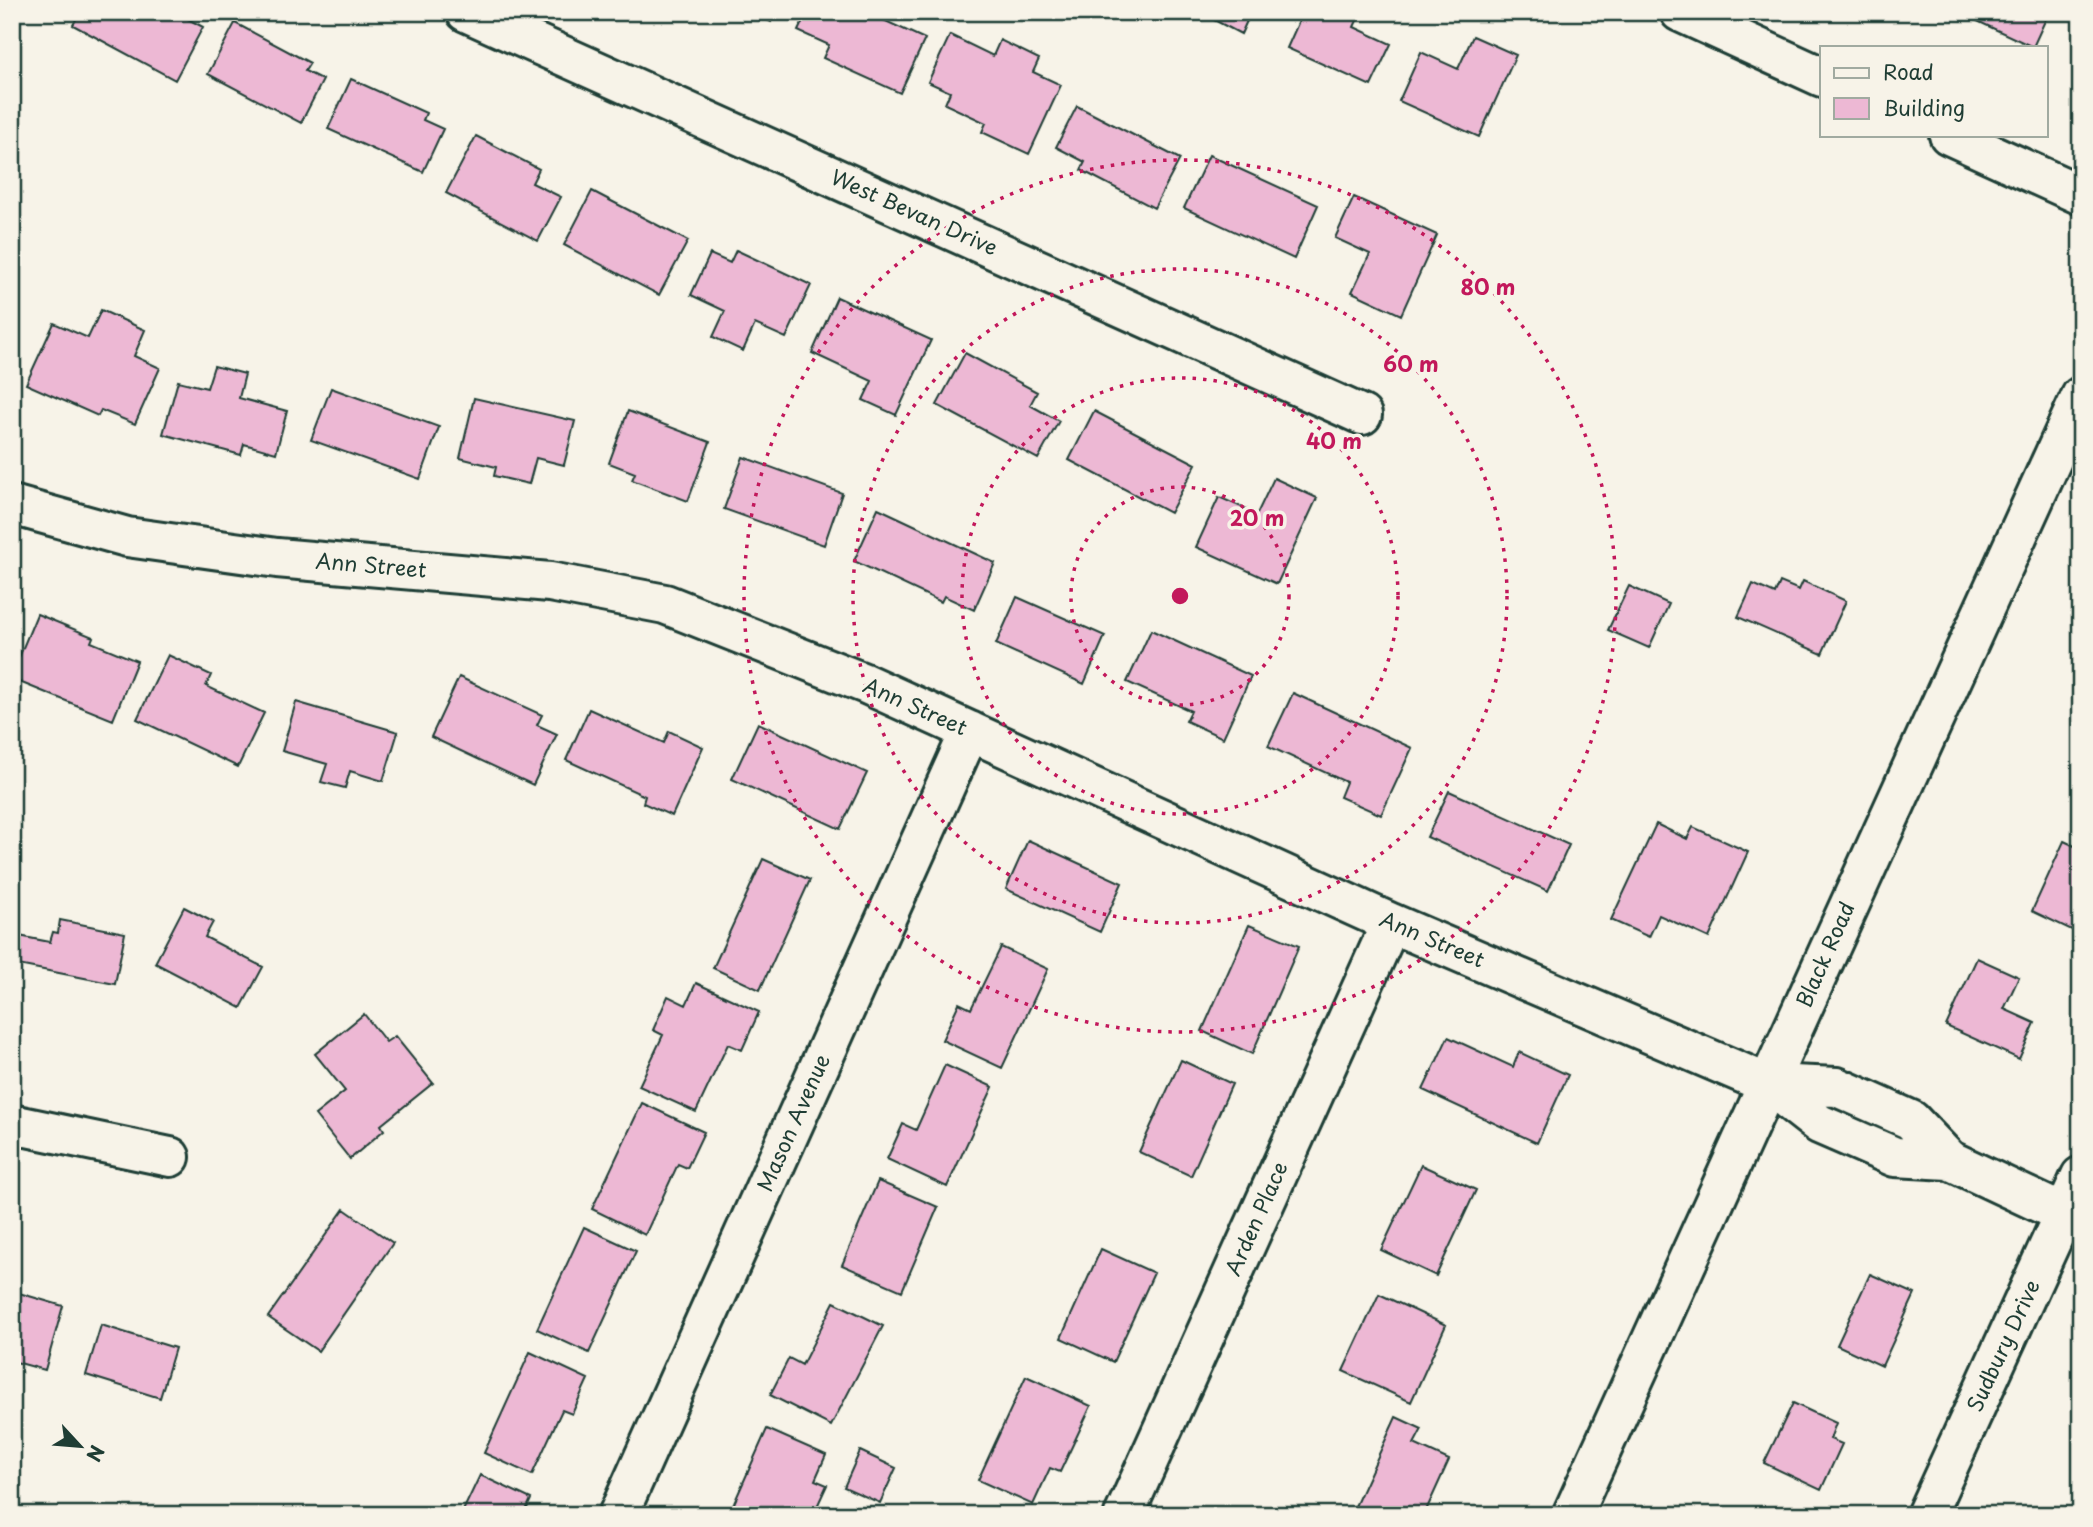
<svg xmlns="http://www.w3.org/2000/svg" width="2093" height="1527" font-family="'Playpen Sans',sans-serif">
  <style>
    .building { fill: #edb8d4; stroke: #1f3d34; stroke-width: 2 }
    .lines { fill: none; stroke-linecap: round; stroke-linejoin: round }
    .minor-casing { stroke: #1f3d34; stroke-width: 44 }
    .secondary-casing { stroke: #1f3d34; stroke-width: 44 }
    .minor { stroke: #f7f3e8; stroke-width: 38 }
    .secondary { stroke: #f7f3e8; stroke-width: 38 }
    .ring { fill: none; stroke: #c2185b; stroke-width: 3.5; stroke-dasharray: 3.5 7 }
    .labels { text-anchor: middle; stroke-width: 7; stroke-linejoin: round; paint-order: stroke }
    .street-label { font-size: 21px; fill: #1f3d34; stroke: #f7f3e8 }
    .centre { fill: #c2185b; stroke: #f7f3e8; stroke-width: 3.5 }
    .ring-label { font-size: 21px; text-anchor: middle; font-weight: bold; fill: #c2185b; stroke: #f7f3e8; stroke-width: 7; stroke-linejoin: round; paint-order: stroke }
  </style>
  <rect width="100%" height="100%" fill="#f7f3e8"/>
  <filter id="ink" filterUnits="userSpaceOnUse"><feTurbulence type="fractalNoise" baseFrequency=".0143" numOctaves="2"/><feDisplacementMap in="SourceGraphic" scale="14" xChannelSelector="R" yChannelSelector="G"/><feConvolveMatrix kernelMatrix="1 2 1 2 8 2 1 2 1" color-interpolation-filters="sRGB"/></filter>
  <g filter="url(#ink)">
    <!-- building -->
    <path class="building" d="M 80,12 L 175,12 L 203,27 L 175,80 L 73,25 Z
      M 750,12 L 775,12 L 771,22 Z
      M 807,12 L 866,12 L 925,39 L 900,93 L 823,58 L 829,45 L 798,31 Z
      M 1199,12 L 1251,12 L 1241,34 Z
      M 1303,12 L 1361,12 L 1354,27 L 1391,44 L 1371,86 L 1287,48 Z
      M 1958,12 L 2049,12 L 2033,47 Z
      M 235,23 L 310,63 L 305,71 L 323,80 L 301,123 L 208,74 Z
      M 950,35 L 993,56 L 1000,40 L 1039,59 L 1033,72 L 1061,85 L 1029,154 L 982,132 L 986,123 L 945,104 L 950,92 L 928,82 Z
      M 1473,36 L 1516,55 L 1479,137 L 1399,101 L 1421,52 L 1458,69 Z
      M 351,79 L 426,113 L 423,120 L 443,129 L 423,172 L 328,129 Z
      M 1077,106 L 1180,159 L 1154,208 L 1081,170 L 1085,162 L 1056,147 Z
      M 476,136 L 539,169 L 532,183 L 561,197 L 538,241 L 446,193 Z
      M 1209,155 L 1318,205 L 1294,259 L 1184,208 Z
      M 592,191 L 688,241 L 659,295 L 564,245 Z
      M 1354,197 L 1437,235 L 1401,315 L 1352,292 L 1370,254 L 1335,238 Z
      M 736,250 L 811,285 L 786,338 L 755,324 L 743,351 L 713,337 L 725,311 L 691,295 L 710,254 L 730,263 Z
      M 837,297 L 931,340 L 896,415 L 863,400 L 872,381 L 812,353 Z
      M 101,310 L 145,330 L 134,356 L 160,368 L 135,424 L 101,410 L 98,416 L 26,384 L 54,323 L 88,338 Z
      M 965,353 L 1037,392 L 1030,405 L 1059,421 L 1038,459 L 937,405 Z
      M 214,366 L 245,374 L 239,398 L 287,411 L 276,453 L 244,444 L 241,455 L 163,434 L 178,381 L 207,388 Z
      M 331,388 L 439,427 L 420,479 L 311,440 Z
      M 474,398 L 575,421 L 564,465 L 536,458 L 529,484 L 494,476 L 496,467 L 460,458 Z
      M 628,411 L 710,442 L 688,501 L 632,480 L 635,473 L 609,463 Z
      M 1094,411 L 1196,464 L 1170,513 L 1069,460 Z
      M 743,457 L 842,493 L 824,545 L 724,509 Z
      M 1274,478 L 1317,498 L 1277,584 L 1196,547 L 1219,497 L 1257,514 Z
      M 878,508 L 995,563 L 974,610 L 944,596 L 941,602 L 854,561 Z
      M 1803,581 L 1846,601 L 1822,654 L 1738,617 L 1753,584 L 1775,594 L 1780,582 L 1799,590 Z
      M 1629,586 L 1669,604 L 1649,648 L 1608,630 Z
      M 1017,597 L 1105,636 L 1084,684 L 996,644 Z
      M 37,614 L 93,637 L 91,642 L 137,661 L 113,720 L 12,679 L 12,674 Z
      M 1151,630 L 1251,676 L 1223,738 L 1186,721 L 1191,711 L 1127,682 Z
      M 168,655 L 211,675 L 206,686 L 264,713 L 238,767 L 137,719 Z
      M 459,677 L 542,715 L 537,725 L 557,734 L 533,785 L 431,737 Z
      M 1293,693 L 1412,748 L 1381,815 L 1340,797 L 1346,782 L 1268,746 Z
      M 296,702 L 398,732 L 383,781 L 350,771 L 345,788 L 321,782 L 327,764 L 282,751 Z
      M 589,709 L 664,743 L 669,731 L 703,747 L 672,816 L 643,803 L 645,796 L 566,760 Z
      M 758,723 L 867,773 L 840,829 L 732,779 Z
      M 1449,791 L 1569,845 L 1548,891 L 1427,837 Z
      M 1656,824 L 1687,839 L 1693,827 L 1748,852 L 1709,938 L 1659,915 L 1649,937 L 1611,920 Z
      M 1028,840 L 1122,883 L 1100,932 L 1006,889 Z
      M 2064,841 L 2081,849 L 2081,922 L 2076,932 L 2032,911 Z
      M 763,859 L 810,880 L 760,990 L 713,968 Z
      M 184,907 L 213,922 L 205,937 L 263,967 L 241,1008 L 155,963 Z
      M 60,920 L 125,933 L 115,984 L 13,964 L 19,936 L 50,942 L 53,932 L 58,933 Z
      M 1249,925 L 1299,946 L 1252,1054 L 1202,1031 Z
      M 1001,947 L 1048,969 L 1002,1068 L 942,1040 L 959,1003 L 971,1009 Z
      M 1977,958 L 2019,977 L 2004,1009 L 2035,1023 L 2019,1059 L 1946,1026 Z
      M 696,983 L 759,1012 L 742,1050 L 728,1044 L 696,1112 L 639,1086 L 663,1035 L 653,1030 L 668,996 L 686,1005 Z
      M 364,1014 L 386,1042 L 395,1036 L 433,1083 L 381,1125 L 384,1130 L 350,1159 L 315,1115 L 345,1091 L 315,1054 Z
      M 1448,1037 L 1513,1067 L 1519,1052 L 1568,1075 L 1537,1143 L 1423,1090 Z
      M 1181,1060 L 1232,1084 L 1191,1176 L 1139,1152 Z
      M 945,1065 L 993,1087 L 947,1187 L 887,1159 L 903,1124 L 916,1130 Z
      M 642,1103 L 704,1132 L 687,1168 L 678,1164 L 645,1235 L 592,1209 Z
      M 1421,1165 L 1476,1190 L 1436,1276 L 1381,1250 Z
      M 878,1181 L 938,1207 L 902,1291 L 842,1265 Z
      M 344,1209 L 393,1243 L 318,1351 L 268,1317 Z
      M 584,1227 L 636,1251 L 589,1353 L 537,1329 Z
      M 1101,1249 L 1154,1273 L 1113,1362 L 1061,1338 Z
      M 1870,1274 L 1915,1294 L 1882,1366 L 1837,1345 Z
      M 12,1291 L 63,1306 L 45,1370 L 12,1361 Z
      M 1379,1294 L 1446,1325 L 1411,1402 L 1343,1371 Z
      M 834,1302 L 883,1326 L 831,1426 L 770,1395 L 789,1358 L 802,1365 Z
      M 101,1325 L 175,1348 L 160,1398 L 86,1375 Z
      M 530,1352 L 588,1379 L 572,1414 L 562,1410 L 532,1475 L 484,1453 Z
      M 1026,1376 L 1091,1406 L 1060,1472 L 1050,1468 L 1033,1505 L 978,1480 Z
      M 1793,1403 L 1836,1423 L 1830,1439 L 1842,1444 L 1821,1490 L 1764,1463 Z
      M 1396,1417 L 1422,1429 L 1414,1444 L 1449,1460 L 1424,1515 L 1351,1515 Z
      M 767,1429 L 826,1455 L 815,1480 L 827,1485 L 815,1511 L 803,1506 L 799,1515 L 742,1515 L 731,1510 Z
      M 860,1451 L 896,1468 L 880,1503 L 844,1487 Z
      M 480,1475 L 531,1499 L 524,1515 L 461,1515 Z"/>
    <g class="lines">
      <defs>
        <path id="minor" d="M 466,12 L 1362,415
          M 1680,12 L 1822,77
          M 1949,135 L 2081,195
          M 12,505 L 127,537 L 277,558 L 550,582 L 665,604 L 864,683 L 1391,923 L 1768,1084 L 1819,1124 L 1895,1157 L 1949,1160
          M 1768,1084 L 1837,1087 L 1911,1120 L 1949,1160 L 2081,1222
          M 12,1124 L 170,1157
          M 618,1515 L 970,731
          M 1124,1515 L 1391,923
          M 1926,1515 L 2081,1176"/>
        <path id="secondary" d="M 1572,1515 L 2081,396"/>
      </defs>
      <!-- minor casing -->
      <use href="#minor" class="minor-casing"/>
      <!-- secondary casing -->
      <use href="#secondary" class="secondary-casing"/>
      <!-- minor -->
      <use href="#minor" class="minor"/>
      <!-- secondary -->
      <use href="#secondary" class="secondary"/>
    </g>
  </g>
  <!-- distance rings -->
  <g class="ring">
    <circle cx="1180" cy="596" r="109"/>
    <circle cx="1180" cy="596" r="218"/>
    <circle cx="1180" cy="596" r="327"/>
    <circle cx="1180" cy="596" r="436"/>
  </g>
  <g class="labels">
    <!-- street labels -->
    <g class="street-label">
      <text transform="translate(914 213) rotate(24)" y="7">West Bevan Drive</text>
      <text transform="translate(371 566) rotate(5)" y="7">Ann Street</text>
      <text transform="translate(915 707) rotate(24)" y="7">Ann Street</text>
      <text transform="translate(1432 940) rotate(23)" y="7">Ann Street</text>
      <text transform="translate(1826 955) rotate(-66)" y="7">Black Road</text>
      <text transform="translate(794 1123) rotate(-66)" y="7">Mason Avenue</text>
      <text transform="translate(1257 1219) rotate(-66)" y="7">Arden Place</text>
      <text transform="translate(2004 1346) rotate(-65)" y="7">Sudbury Drive</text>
    </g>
  </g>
  <circle cx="1180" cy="596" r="10" class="centre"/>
  <g class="ring-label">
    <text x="1488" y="295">80 m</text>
    <text x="1411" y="372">60 m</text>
    <text x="1334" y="449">40 m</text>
    <text x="1257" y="526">20 m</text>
  </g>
  <!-- margin -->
  <rect width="2093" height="1527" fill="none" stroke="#f7f3e8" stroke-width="42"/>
  <rect x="21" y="21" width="2051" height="1485" fill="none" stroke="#1f3d34" stroke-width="2.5" filter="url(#ink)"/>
  <!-- legend -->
  <rect x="1820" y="46" width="228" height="91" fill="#f7f3e8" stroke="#a1aaa0" stroke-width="2"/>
  <rect x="1834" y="68" width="35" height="10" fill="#f7f3e8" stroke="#a1aaa0" stroke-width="2"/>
  <text x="1883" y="80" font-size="21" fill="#1f3d34">Road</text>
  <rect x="1834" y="98" width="35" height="21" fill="#edb8d4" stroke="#a1aaa0" stroke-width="2"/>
  <text x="1883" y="116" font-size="21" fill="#1f3d34">Building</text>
  <!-- north arrow -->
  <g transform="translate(80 1446) rotate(116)" stroke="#f7f3e8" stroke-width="5" paint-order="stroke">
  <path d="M0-5L12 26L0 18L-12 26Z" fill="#1f3d34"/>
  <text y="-10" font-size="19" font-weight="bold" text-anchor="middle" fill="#1f3d34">N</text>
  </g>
</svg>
